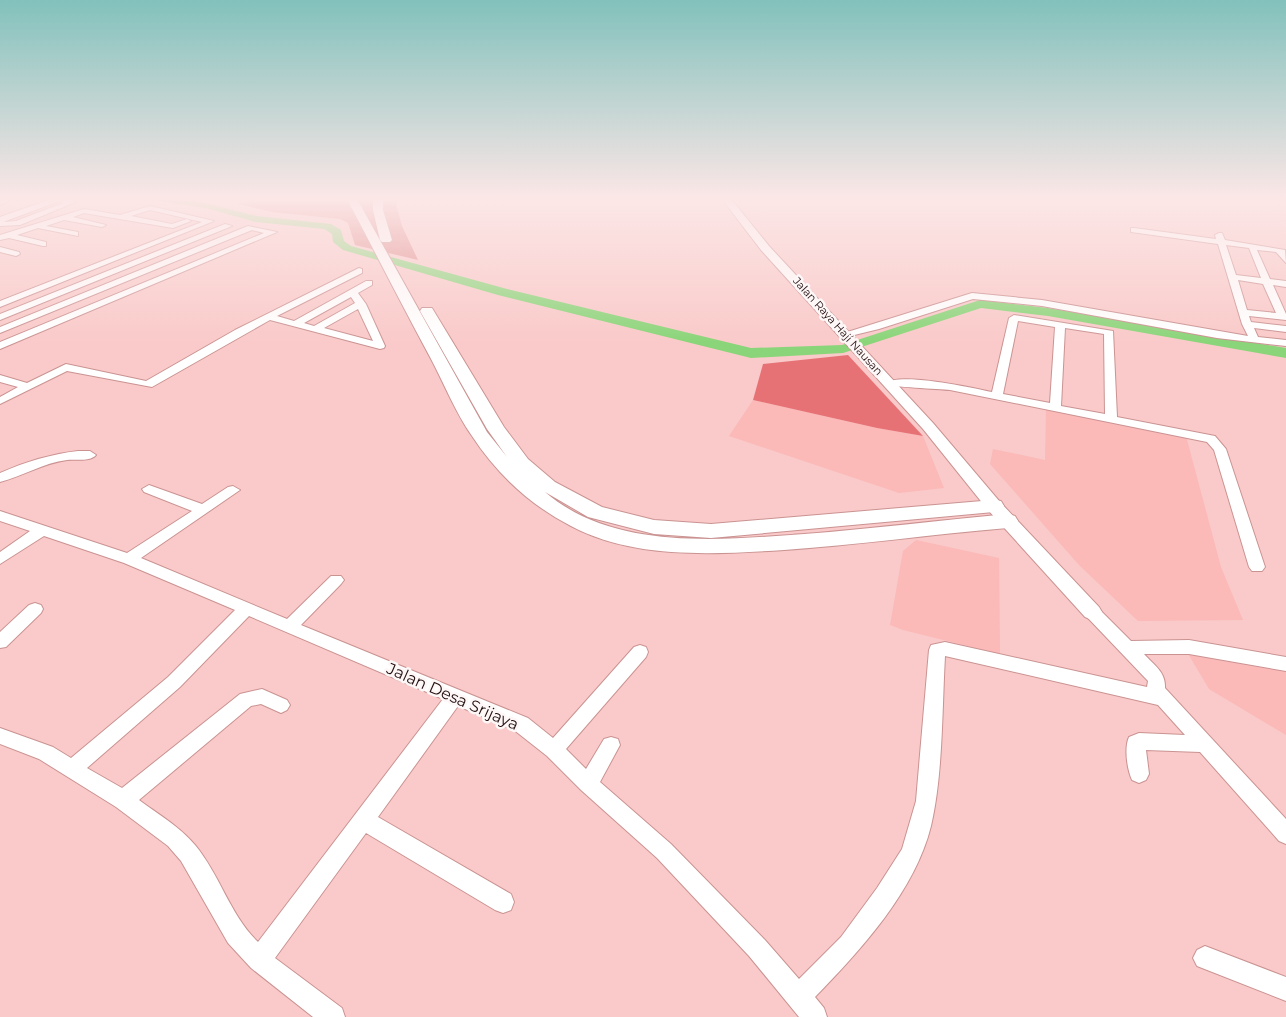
<svg xmlns="http://www.w3.org/2000/svg" width="1286" height="1017" font-family="Montserrat,sans-serif">
  <style>
    .built { fill: #fbb9b8 }
    .green { fill: #e08b8b }
    .forest { fill: #e77276 }
    .lines { fill: none; stroke-linecap: round; stroke-linejoin: round }
    .river { fill: #8ad579; fill-rule: evenodd }
    .minor-casing { stroke: #ca9392; stroke-width: 2 }
    .major-casing { stroke: #ca9392; stroke-width: 2 }
    .highway-casing { stroke: #ca9392; stroke-width: 2 }
    .minor { fill: #fff; fill-rule: evenodd }
    .major { fill: #fff; fill-rule: evenodd }
    .highway { fill: #fff; fill-rule: evenodd }
    .labels { text-anchor: middle; stroke-width: 5; stroke-linejoin: round; paint-order: stroke }
    .far-street-label { font-size: 11px; fill: #210d0e; stroke: #fdf7f7 }
    .near-street-label { font-size: 16px; fill: #210d0e; stroke: #fdf7f7 }
  </style>
  <rect width="100%" height="100%" fill="#f9cac9"/>
  <!-- built -->
  <path class="built" d="M 753,400 L 877,428 L 923,436 L 944,488 L 899,493 L 729,436 Z
    M 1046,409 L 1186,436 L 1221,567 L 1243,620 L 1138,621 L 1079,565 L 990,464 L 993,449 L 1045,460 Z
    M 916,540 L 999,558 L 1000,654 L 903,630 L 890,625 L 903,551 Z
    M 1187,652 L 1286,669 L 1286,735 L 1209,689 Z"/>
  <!-- green -->
  <path class="green" d="M 250,199 L 399,199 L 396,204 L 402,226 L 418,260 L 355,245 L 348,223 L 340,219 L 272,212 L 238,204 Z"/>
  <!-- forest -->
  <path class="forest" d="M 848,355 L 923,436 L 877,428 L 753,400 L 763,364 Z"/>
  <g class="lines">
    <!-- river -->
    <path class="river" d="M 160,199 L 188,199 L 257,216 L 331,224 L 341,230 L 344,241 L 351,246 L 507,289 L 751,348 L 842,345 L 980,300 L 1048,308 L 1286,348 L 1286,358 L 1048,316 L 981,308 L 843,353 L 751,358 L 498,295 L 343,250 L 333,242 L 332,234 L 324,229 L 256,222 L 205,208 L 165,202 Z"/>
    <defs>
      <path id="minor" d="M 3,199 L 13,199 L 0,205 L 0,200 Z
        M 51,199 L 68,199 L 76,202 L 20,225 L 0,226 L 0,217 ZM 57,202 L 63,203 L 16,221 L 3,222 Z
        M 150,206 L 214,221 L 0,307 L 0,301 L 202,222 L 150,210 L 131,216 L 172,224 L 187,219 L 191,221 L 173,228 L 84,213 L 73,217 L 106,225 L 102,227 L 64,220 L 46,226 L 78,232 L 78,236 L 38,228 L 17,235 L 46,242 L 46,246 L 43,246 L 9,238 L 0,240 L 0,235 L 84,209 L 120,215 Z
        M 225,224 L 232,226 L 0,320 L 0,314 Z
        M 248,226 L 277,232 L 0,349 L 0,342 L 264,233 L 252,230 L 0,333 L 0,327 Z
        M 1134,228 L 1216,239 L 1215,235 L 1219,233 L 1222,233 L 1225,240 L 1285,250 L 1286,263 L 1276,252 L 1257,250 L 1270,279 L 1286,281 L 1286,287 L 1273,285 L 1286,314 L 1286,320 L 1249,316 L 1251,322 L 1286,326 L 1286,332 L 1254,328 L 1258,337 L 1286,340 L 1286,346 L 1217,338 L 1042,306 L 973,299 L 879,329 L 846,337 L 841,334 L 972,293 L 1042,300 L 1248,336 L 1242,324 L 1218,244 L 1131,232 L 1131,228 ZM 1226,245 L 1249,248 L 1261,278 L 1236,275 ZM 1238,280 L 1263,284 L 1276,313 L 1247,310 Z
        M 0,247 L 19,252 L 20,254 L 16,256 L 0,252 Z
        M 359,268 L 362,269 L 362,273 L 277,316 L 294,321 L 366,281 L 372,281 L 372,285 L 358,293 L 366,304 L 385,346 L 384,348 L 380,349 L 270,320 L 152,387 L 67,371 L 0,404 L 0,397 L 18,387 L 0,382 L 0,375 L 27,383 L 66,364 L 146,381 L 235,330 ZM 351,297 L 355,303 L 314,326 L 304,323 ZM 358,309 L 373,341 L 324,328 Z
        M 1014,315 L 1113,331 L 1117,417 L 1215,436 L 1226,449 L 1265,567 L 1262,571 L 1252,571 L 1249,567 L 1214,450 L 1207,442 L 950,390 C 940,389 889,387 885,384 C 898,371 973,388 992,392 L 1009,318 ZM 1018,321 L 1055,327 L 1050,403 L 1003,394 ZM 1065,328 L 1104,334 L 1105,414 L 1061,406 Z
        M 78,451 L 90,451 L 96,455 C 90,462 75,459 67,460 C 43,463 23,476 0,482 L 0,473 C 25,462 51,454 78,451 Z
        M 149,485 L 202,504 L 228,487 L 233,486 L 240,490 L 141,558 L 287,619 L 331,576 L 341,576 L 344,580 L 341,584 L 301,625 L 528,718 L 553,738 L 634,647 L 640,645 L 646,647 L 648,652 L 646,657 L 566,749 L 586,769 L 604,739 L 611,737 L 618,739 L 620,745 L 600,782 L 671,844 L 765,940 L 799,979 L 841,937 L 877,888 L 902,849 L 916,801 L 929,650 L 931,645 L 945,642 L 1147,687 L 1148,681 L 1086,616 L 1084,612 L 1086,608 L 1092,606 L 1098,608 L 1131,641 L 1189,640 L 1286,657 L 1286,671 L 1189,654 L 1144,654 C 1154,665 1166,672 1165,688 L 1286,819 L 1286,844 L 1279,841 L 1200,752 L 1146,750 L 1149,774 L 1146,780 L 1139,783 L 1132,780 C 1127,769 1124,748 1129,737 L 1139,733 L 1185,735 L 1158,705 L 945,656 C 942,709 943,775 931,826 C 915,891 860,951 815,997 L 824,1008 L 827,1017 L 799,1017 L 749,956 L 657,858 L 581,790 L 547,756 L 514,730 L 458,706 L 378,817 L 511,894 L 514,902 L 511,910 L 503,913 L 495,910 L 366,833 L 275,958 L 342,1008 L 345,1017 L 313,1017 L 251,968 L 228,943 L 181,861 L 168,846 L 116,807 L 39,759 L 0,744 L 0,728 L 53,747 L 71,758 L 168,677 L 235,610 L 124,563 L 44,536 L 0,564 L 0,552 L 30,531 L 0,521 L 0,511 L 127,553 L 192,511 L 144,492 L 142,489 ZM 249,616 L 443,699 L 258,942 C 230,915 220,875 195,845 C 180,827 158,814 139,800 L 251,706 L 261,704 L 281,713 L 287,710 L 290,705 L 287,700 L 262,689 L 240,694 L 122,788 L 87,768 L 180,687 Z
        M 35,603 L 41,605 L 43,609 L 41,613 L 6,647 L 0,648 L 0,632 L 29,605 Z
        M 1205,946 L 1286,977 L 1286,1001 L 1197,966 L 1193,958 L 1197,950 Z"/>
      <path id="major" d="M 722,199 L 731,199 L 769,246 L 933,423 L 1000,502 L 1099,607 L 1102,612 L 1099,617 L 1092,620 L 1085,617 L 988,510 L 923,429 L 761,250 Z"/>
      <path id="highway" d="M 347,199 L 357,199 L 487,432 L 507,457 L 487,429 L 420,311 L 422,308 L 432,308 L 504,427 L 528,459 L 555,482 L 602,507 L 654,520 L 711,524 L 994,500 L 1001,501 L 1004,506 L 1001,511 L 994,512 L 711,538 L 654,534 L 588,517 L 545,492 C 614,551 720,540 804,534 C 872,529 940,520 1008,514 L 1015,516 L 1018,521 L 1015,526 L 1008,528 C 933,534 859,545 784,550 C 715,554 635,560 571,526 C 530,505 497,474 472,436 C 455,412 444,383 430,357 C 402,305 375,252 347,199 Z
        M 373,199 L 383,199 L 383,210 L 392,240 L 390,242 L 382,242 L 380,240 L 373,210 Z"/>
    </defs>
    <!-- minor casing -->
    <use href="#minor" class="minor-casing"/>
    <!-- major casing -->
    <use href="#major" class="major-casing"/>
    <!-- highway casing -->
    <use href="#highway" class="highway-casing"/>
    <!-- minor -->
    <use href="#minor" class="minor"/>
    <!-- major -->
    <use href="#major" class="major"/>
    <!-- highway -->
    <use href="#highway" class="highway"/>
  </g>
  <!-- sky -->
  <linearGradient id="sky" x2="0" y2="1"><stop stop-color="#82c1bc"/><stop offset="0.58" stop-color="#fce7e7"/><stop offset="1" stop-color="#fce7e7" stop-opacity="0"/></linearGradient>
  <rect width="1286" height="342" fill="url(#sky)"/>
  <g class="labels">
    <!-- far-street labels -->
    <g class="far-street-label">
      <text transform="translate(838 326) rotate(48)" y="4">Jalan Raya Haji Nausan</text>
    </g>
    <!-- near-street labels -->
    <g class="near-street-label">
      <text transform="translate(453 696) rotate(24)" y="6">Jalan Desa Srijaya</text>
    </g>
  </g>
</svg>
